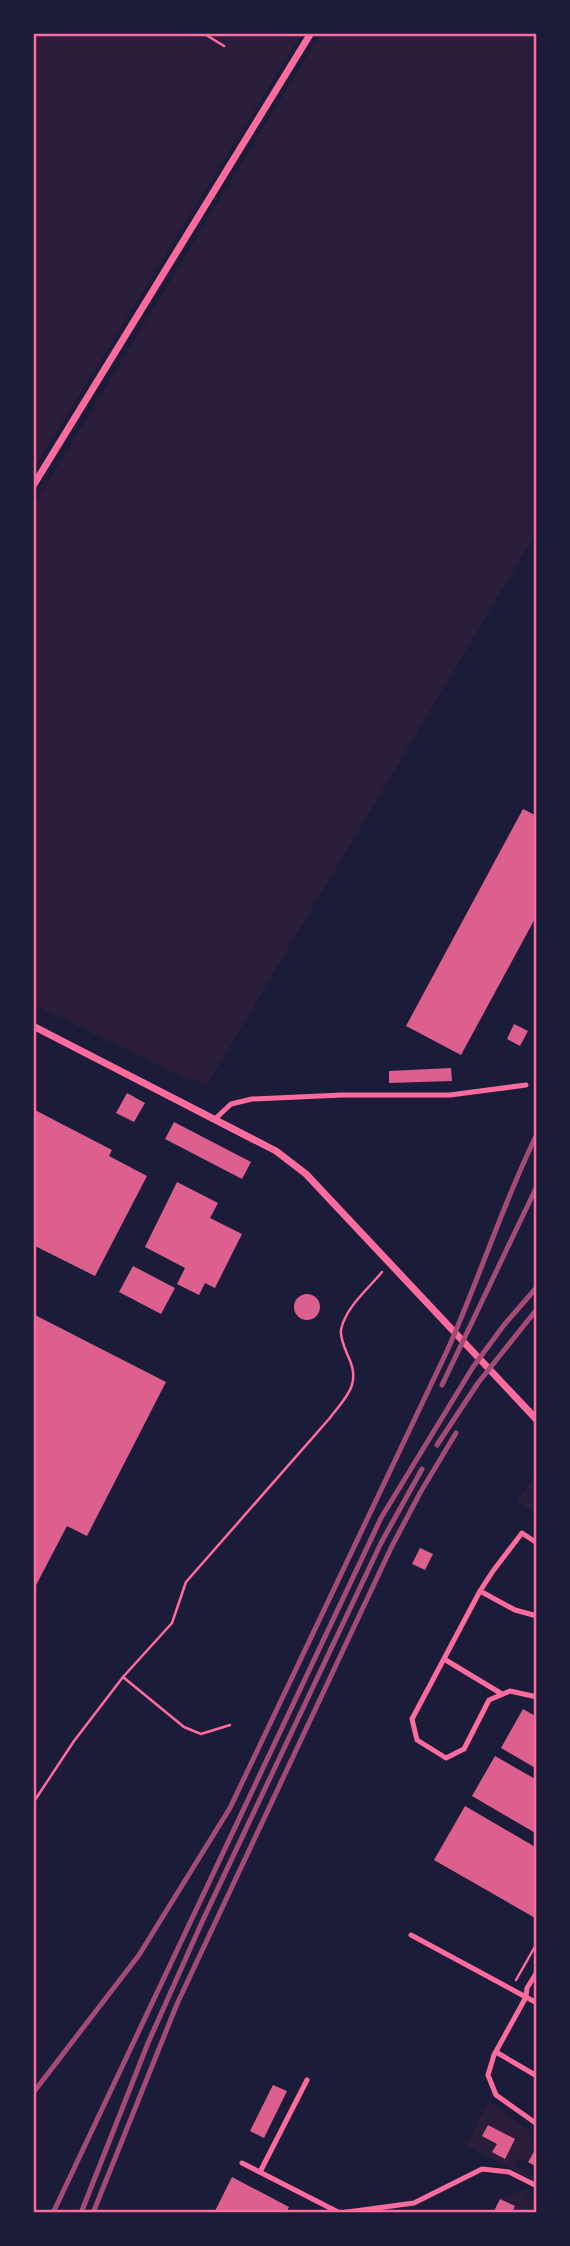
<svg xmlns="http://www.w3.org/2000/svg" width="570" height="2246" font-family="'IBM Plex Serif',serif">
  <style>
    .green { fill: #2a1e3b }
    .building { fill: #dd5f8e }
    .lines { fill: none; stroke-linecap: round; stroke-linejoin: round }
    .path { stroke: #ff6b9d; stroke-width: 2.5 }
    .service { stroke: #ff6b9d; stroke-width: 5 }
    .minor { stroke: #ff6b9d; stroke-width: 7 }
    .rail { stroke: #a44b75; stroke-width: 5 }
    .neatline { fill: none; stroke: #ff6b9d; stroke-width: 2.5 }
  </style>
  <rect width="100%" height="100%" fill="#1b1b3a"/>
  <!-- green -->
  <path class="green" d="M 33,33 L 302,33 L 33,470 Z
    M 321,33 L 537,33 L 537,531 L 207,1085 L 197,1080 L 185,1079 L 33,1004 L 33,507 Z
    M 537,1472 L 537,1514 L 517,1502 Z
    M 489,2101 L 529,2130 L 535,2150 L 528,2162 L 519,2158 L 515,2166 L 537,2178 L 537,2182 L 466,2146 Z
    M 530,2188 L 526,2196 L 537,2202 L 537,2212 L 526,2206 L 522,2213 L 512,2213 L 515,2206 L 500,2199 Z"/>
  <!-- building -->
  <path class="building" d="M 523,809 L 535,815 L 537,812 L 537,915 L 461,1055 L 406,1026 Z
    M 514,1024 L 528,1031 L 520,1046 L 507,1039 Z
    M 451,1068 L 452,1081 L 389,1083 L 389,1071 Z
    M 127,1093 L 145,1103 L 134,1122 L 116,1113 Z
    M 33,1109 L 112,1150 L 109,1156 L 147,1176 L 95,1276 L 33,1245 Z
    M 174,1122 L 251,1162 L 242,1179 L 165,1139 Z
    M 177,1182 L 218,1203 L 210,1218 L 242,1234 L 215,1288 L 205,1283 L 199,1295 L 177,1284 L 185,1268 L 145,1247 Z
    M 133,1266 L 175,1288 L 161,1314 L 119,1292 Z
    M294 1307a13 13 0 1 1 26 0a13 13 0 1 1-26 0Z
    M 33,1314 L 166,1382 L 87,1536 L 67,1526 L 33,1591 Z
    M 420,1548 L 433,1554 L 425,1570 L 412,1564 Z
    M 523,1709 L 537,1717 L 537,1769 L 501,1748 Z
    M 495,1756 L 537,1780 L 537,1834 L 472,1796 Z
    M 465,1806 L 537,1848 L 537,1919 L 434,1860 Z
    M 273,2085 L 287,2091 L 264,2138 L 250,2131 Z
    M 488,2125 L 515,2139 L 505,2159 L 492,2152 L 497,2144 L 482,2136 Z
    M 535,2150 L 537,2151 L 537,2167 L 528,2162 Z
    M 232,2177 L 289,2207 L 286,2213 L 214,2213 Z
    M 500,2199 L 515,2206 L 512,2213 L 493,2213 Z"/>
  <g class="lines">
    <!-- path -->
    <path class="path" d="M 203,33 L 224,46
      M 123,1677 L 184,1727 L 201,1734 L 230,1725
      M 33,1803 L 74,1741 L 123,1677 L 172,1623 L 186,1582 L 329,1419 C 346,1397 362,1384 348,1356 C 345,1349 340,1338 341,1330 C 345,1308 368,1289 382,1272
      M 516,1980 L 537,1943"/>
    <!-- service -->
    <path class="service" d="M 215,1119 L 231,1104 L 252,1099 L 342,1095 L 450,1095 L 526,1085
      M 537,1543 L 522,1533 L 493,1571 L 480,1591 L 412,1719 L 417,1740 L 446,1758 L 464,1749 L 489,1700 L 510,1691 L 537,1697
      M 480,1591 L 515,1610 L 537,1616
      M 444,1659 L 502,1694
      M 411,1935 L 537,2003
      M 537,1972 L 527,1988 L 526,1997 L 494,2055 L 488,2075 L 496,2095 L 537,2124
      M 496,2052 L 537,2076
      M 242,2163 L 340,2213 L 414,2203 L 482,2169 L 509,2172 L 537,2186
      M 260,2172 L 307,2080"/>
    <!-- minor -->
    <path class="minor" d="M 33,486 L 311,33
      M 33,1026 L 276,1151 L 306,1174 L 537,1420"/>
    <!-- rail -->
    <path class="rail" d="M 442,1385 L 537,1186
      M 437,1445 L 478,1383 L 537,1309
      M 33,2093 L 139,1955 L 230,1808 L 447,1351 C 479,1280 502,1205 537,1134
      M 53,2213 L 381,1518 L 473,1367 L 504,1325 L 537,1287
      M 81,2213 L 148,2043 L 202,1922 L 381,1543 L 422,1469
      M 93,2213 L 177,2004 L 391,1548 L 420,1493 L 456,1433"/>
  </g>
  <!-- border -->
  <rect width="570" height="2246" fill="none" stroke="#1b1b3a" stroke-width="70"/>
  <rect x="35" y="35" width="500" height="2176" class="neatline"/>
</svg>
